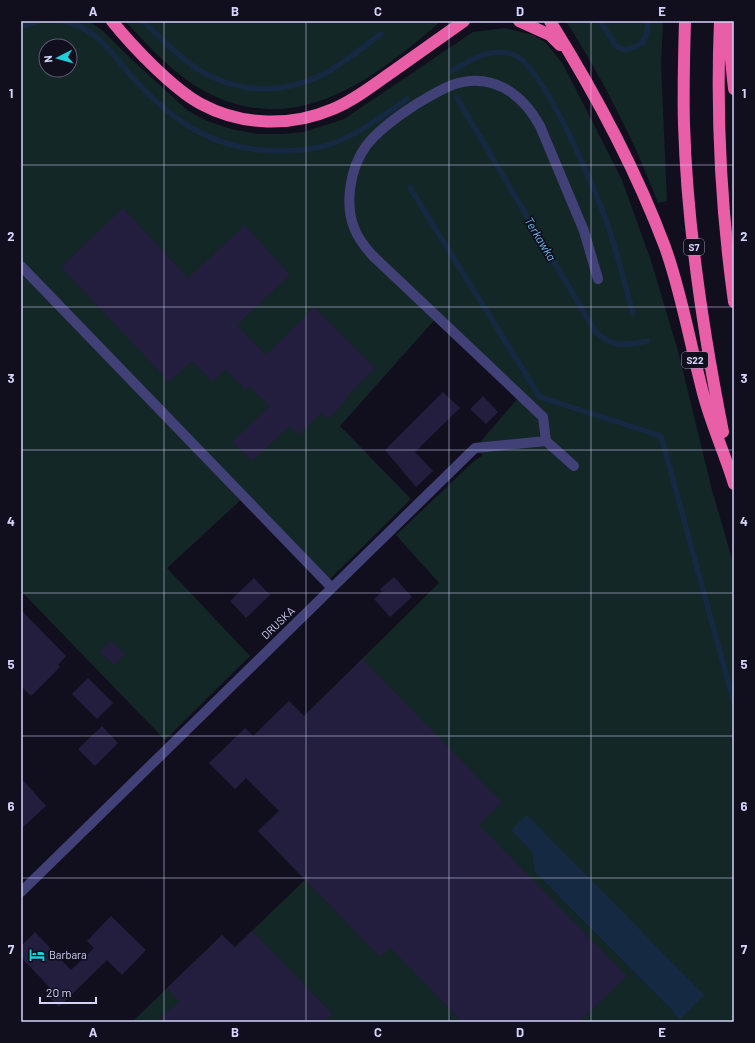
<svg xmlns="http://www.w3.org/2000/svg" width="755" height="1043" font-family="Barlow,sans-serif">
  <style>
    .green { fill: #132726; fill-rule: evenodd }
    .water { fill: #162942 }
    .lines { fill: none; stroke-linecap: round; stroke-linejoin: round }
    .stream { stroke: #162942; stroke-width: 5.5 }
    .building { fill: #231e3d }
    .minor { stroke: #414177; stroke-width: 10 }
    .highway { stroke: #e85ea7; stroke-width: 12 }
    .grid { fill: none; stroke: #d5d3f9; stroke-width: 1; stroke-opacity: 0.55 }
    .labels { text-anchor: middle; stroke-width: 3.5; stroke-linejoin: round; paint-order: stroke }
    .shield { fill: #110f1e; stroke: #9a98b7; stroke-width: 1 }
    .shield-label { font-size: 10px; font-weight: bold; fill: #d5d3f9 }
    .street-label { font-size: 11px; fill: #d5d3f9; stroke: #110f1e }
    .poi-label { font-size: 11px; fill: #d5d3f9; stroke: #110f1e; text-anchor: start }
    .water-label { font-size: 12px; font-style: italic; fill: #6fb8eb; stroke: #110f1e }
    .neatline { fill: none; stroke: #d5d3f9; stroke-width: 1.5 }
    .grid-label { font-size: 13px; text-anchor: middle; font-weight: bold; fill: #d5d3f9 }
  </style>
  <rect width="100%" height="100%" fill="#110f1e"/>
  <!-- green -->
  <path class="green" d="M 21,21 L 89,21 L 103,31 L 130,58 L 187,110 L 207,121 L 231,129 L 258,134 L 283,134 L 304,132 L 344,119 L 473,32 L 505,28 L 533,35 L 546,43 L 563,64 L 622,180 L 651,261 L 678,351 L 712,490 L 734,566 L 734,1022 L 132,1022 L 222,935 L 235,947 L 305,880 L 258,831 L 320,771 L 270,720 L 289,701 L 304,716 L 439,583 L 396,535 L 474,461 L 483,455 L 475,448 L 520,396 L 437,317 L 340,426 L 411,499 L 327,582 L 245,496 L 167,568 L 250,656 L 165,740 L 21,591 ZM 46,46 L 70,46 L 70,70 L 46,70 ZM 532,852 L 680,1019 L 534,871 Z
    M 125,21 L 441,21 C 369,84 288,144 194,85 C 168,68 146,43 125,21 Z
    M 566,21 L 663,21 L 661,65 L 667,201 L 658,203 C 634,139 602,78 566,21 Z"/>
  <!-- water -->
  <path class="water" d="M 527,815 L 704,995 L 680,1019 L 534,871 L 532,852 L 511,830 Z"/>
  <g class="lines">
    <!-- stream -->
    <path class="stream" d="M 64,21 C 98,29 111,53 133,78 C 175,124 216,151 280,151 C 298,151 317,149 334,143 C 360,133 384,115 407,99
      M 143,21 C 159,36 175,53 193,66 C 236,95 284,96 329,71 C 347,61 364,46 381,34
      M 600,21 L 616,46 L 625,50 C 644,46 647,40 648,21
      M 21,27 L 38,21
      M 452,71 C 469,60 493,46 514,55 C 545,68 599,197 610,232 C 619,259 625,286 633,313
      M 457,98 L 595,331 C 614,349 623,345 647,341
      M 410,188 L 540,397 L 661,436 L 734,703"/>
  </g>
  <!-- building -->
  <path class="building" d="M 123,208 L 188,278 L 245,225 L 290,275 L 237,325 L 266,355 L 314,307 L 375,368 L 345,398 L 347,399 L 328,419 L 322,412 L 299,435 L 290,426 L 252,461 L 232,442 L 270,406 L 249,386 L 246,390 L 225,369 L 212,382 L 192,361 L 169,382 L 61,267 Z
    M 443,392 L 460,408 L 415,452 L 433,471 L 416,487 L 385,450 Z
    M 483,396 L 498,412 L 486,424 L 470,409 Z
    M 394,577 L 412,597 L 390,617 L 374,599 L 382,592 L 380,589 Z
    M 254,578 L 270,595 L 246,618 L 230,601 Z
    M 21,610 L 66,656 L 58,665 L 60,667 L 31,696 L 21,686 Z
    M 111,641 L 125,654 L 114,665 L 100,652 Z
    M 362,659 L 502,802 L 479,825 L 627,976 L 579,1022 L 462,1022 L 390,947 L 380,957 L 258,831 L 279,811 L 246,778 L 235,789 L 209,763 L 245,728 L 253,736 L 289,701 L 304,716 Z
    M 88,678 L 113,703 L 97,719 L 72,694 Z
    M 102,726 L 118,743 L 95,766 L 78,749 Z
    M 21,778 L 46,806 L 21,829 Z
    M 111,916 L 146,950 L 122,975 L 107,960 L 59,1007 L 46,994 L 51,989 L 21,957 L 21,946 L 35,932 L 71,970 L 94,948 L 87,941 Z
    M 252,931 L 333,1014 L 324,1022 L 157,1022 L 179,1001 L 167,988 L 222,935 L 235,948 Z"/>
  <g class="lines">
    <!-- minor -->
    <path class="minor" d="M 21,266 L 332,588
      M 546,441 L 543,417 L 372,255 C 365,247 359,240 355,230 C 344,205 350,168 366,146 C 378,130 398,116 415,105 C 427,98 439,90 452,85 C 491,71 522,93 540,126 L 584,231 L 598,279
      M 21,892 L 475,448 L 546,441 L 574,466"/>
    <!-- highway -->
    <path class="highway" d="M 112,21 C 132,46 173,89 201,104 C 242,126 291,127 333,109 C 355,100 373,85 392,72 C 416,55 440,38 464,21
      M 519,21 L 550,35 L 560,45
      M 550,21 C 595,93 635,167 665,247 C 682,294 690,344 703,393 C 711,424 725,454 734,484
      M 685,21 C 684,55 683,90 684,124 C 687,227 703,331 723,432
      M 720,21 C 716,116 721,209 734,302
      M 727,21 L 734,89"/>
  </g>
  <!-- grid -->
  <path class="grid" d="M 164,21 L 164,1022M 306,21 L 306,1022M 449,21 L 449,1022M 591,21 L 591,1022M 21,165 L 734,165M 21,307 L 734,307M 21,450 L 734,450M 21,593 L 734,593M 21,736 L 734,736M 21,878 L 734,878"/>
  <!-- icons -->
  <defs>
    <symbol id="hotel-bare" viewBox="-9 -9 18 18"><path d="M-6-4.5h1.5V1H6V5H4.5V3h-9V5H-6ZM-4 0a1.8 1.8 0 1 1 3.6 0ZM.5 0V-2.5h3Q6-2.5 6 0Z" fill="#1fcfd9" stroke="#110f1e" stroke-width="2.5" paint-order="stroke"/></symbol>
  </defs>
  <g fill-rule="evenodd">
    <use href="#hotel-bare" x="26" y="944" width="22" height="22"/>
  </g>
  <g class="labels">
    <!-- shield labels -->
    <g class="shield">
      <rect x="684" y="239" width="20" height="16" rx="3"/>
      <rect x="682" y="352" width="26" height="16" rx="3"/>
    </g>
    <g class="shield-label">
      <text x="694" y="251">S7</text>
      <text x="695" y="364">S22</text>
    </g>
    <!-- street labels -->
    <g class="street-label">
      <text transform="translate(278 623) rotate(-44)" y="4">DRUSKA</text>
    </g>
    <!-- poi labels -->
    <g class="poi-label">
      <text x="49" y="959">Barbara</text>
    </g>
    <!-- water labels -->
    <g class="water-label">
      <text transform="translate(540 239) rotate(59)" y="4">Terkawka</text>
    </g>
  </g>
  <!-- border -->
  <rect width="755" height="1043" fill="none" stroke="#110f1e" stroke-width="44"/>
  <!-- north arrow -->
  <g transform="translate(58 58) rotate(264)"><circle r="19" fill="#110f1e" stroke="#5f5d76"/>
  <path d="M0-3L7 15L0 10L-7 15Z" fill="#1fcfd9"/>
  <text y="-6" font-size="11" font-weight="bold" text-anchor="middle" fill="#d5d3f9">N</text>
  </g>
  <!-- scale -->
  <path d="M40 997v6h56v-6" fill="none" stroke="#d5d3f9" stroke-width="2"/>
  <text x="46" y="997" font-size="12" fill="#d5d3f9" stroke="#110f1e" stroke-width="3" paint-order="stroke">20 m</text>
  <rect x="22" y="22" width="711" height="999" class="neatline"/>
  <g class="grid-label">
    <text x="93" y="16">A</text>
    <text x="235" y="16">B</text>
    <text x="378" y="16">C</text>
    <text x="520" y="16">D</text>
    <text x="662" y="16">E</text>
    <text x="11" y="98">1</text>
    <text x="744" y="98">1</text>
    <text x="11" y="241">2</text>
    <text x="744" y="241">2</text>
    <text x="11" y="383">3</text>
    <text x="744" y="383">3</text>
    <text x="11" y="526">4</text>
    <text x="744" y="526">4</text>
    <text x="11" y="669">5</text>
    <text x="744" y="669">5</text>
    <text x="11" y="811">6</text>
    <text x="744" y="811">6</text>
    <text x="11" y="954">7</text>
    <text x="744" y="954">7</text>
    <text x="93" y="1037">A</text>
    <text x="235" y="1037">B</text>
    <text x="378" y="1037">C</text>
    <text x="520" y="1037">D</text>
    <text x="662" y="1037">E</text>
  </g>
</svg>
